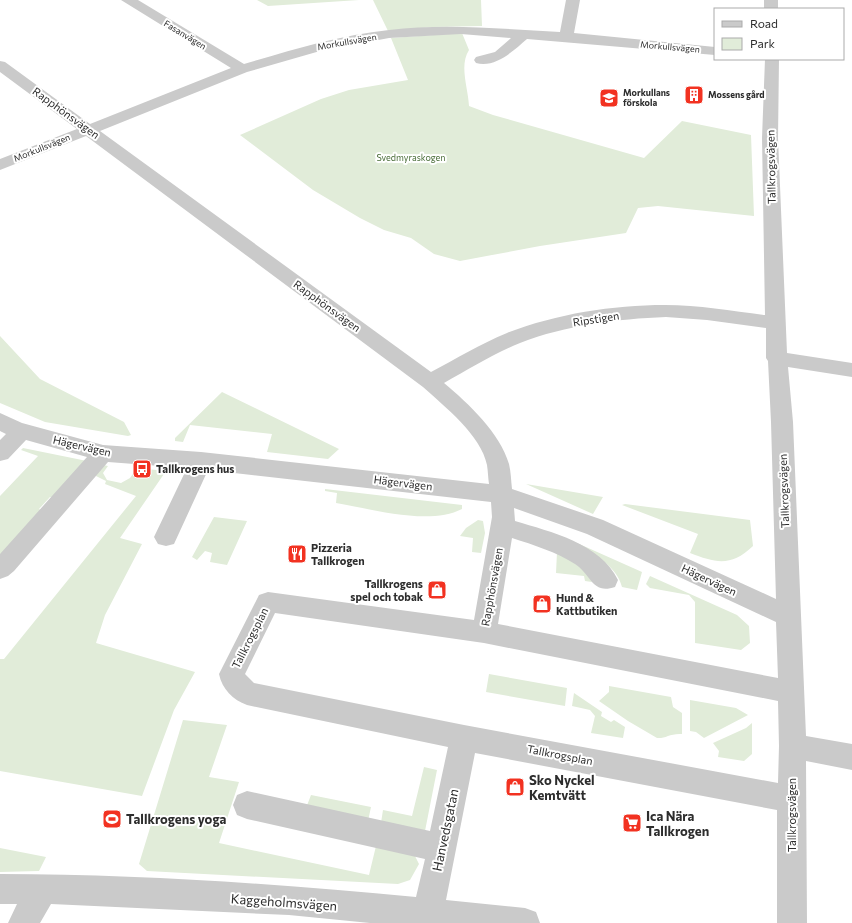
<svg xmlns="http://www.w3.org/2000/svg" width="852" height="923" font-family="Commissioner,sans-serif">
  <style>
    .green { fill: #e1ecd9 }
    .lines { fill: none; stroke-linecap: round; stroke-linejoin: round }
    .minor { fill: #cacaca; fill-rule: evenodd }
    .labels { text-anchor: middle; stroke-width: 4; stroke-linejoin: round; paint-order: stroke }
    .far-street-label { font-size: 9px; fill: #2d2d2d; stroke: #fff }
    .far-poi-label { font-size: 9px; font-weight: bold; fill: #2d2d2d; stroke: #fff; text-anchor: start }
    .far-park-label { font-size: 9px; fill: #486c37; stroke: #fff }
    .street-label { font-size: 11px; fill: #2d2d2d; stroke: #fff }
    .poi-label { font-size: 11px; font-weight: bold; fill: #2d2d2d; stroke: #fff; text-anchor: start }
    .near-poi-label { font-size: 13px; font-weight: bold; fill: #2d2d2d; stroke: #fff; text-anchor: start }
    .near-street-label { font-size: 13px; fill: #2d2d2d; stroke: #fff }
  </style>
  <rect width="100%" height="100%" fill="#fff"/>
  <!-- green -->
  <path class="green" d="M 257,0 L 359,0 L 268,6 Z
    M 373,0 L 481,0 L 482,26 L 433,27 L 388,31 Z
    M 462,33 L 469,50 C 459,66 468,87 469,106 L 493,115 L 644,158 L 682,121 L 751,135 L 754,216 L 658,206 L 638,208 L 626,233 L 540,246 L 460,261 L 434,254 L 411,238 L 384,230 L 360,218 L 313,190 L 240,135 L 321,99 L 349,90 L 408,80 L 391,38 Z
    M 0,336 L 40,379 L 124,422 L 131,435 L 128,436 L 45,422 L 0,403 Z
    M 222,392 L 339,449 L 328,459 L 267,452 L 272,434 L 190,425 L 183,442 L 175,441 L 175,438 Z
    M 23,448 L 87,461 L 56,498 L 50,497 L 39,509 L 44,512 L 0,561 L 0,496 L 38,456 L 21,450 Z
    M 103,465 L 108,466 L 103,473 L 107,480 L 121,483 L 130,478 L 137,468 L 166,471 L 120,538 L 142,544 L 105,615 L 96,643 L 195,672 L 174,710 L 142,796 L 0,771 L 0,659 L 4,659 L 136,496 L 105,484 L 106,481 L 94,475 Z
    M 526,484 L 603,497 L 593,514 Z
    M 325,489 L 462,505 L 462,509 C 429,526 372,509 336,503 L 337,493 L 325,491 Z
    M 625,504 L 750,520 L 753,546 C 731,567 716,563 690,553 L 698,534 L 622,505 Z
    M 214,517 L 247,521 L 227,565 L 210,562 L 212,553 L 205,551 L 197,560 L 192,557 Z
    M 478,520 L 483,521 L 485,533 L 481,553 L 472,552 L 473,538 L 460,536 L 466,528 Z
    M 577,543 L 642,572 L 637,590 L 622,587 C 617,566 594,555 577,543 Z
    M 557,552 C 572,560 584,568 592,582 L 585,581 L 584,576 L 556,573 Z
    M 650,576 L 737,615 L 749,626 L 750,643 L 741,650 L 695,643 L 695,602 L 689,595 L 650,588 L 646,584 Z
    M 489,674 L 567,688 L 565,706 L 486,692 Z
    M 609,686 L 671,697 L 673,707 L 682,713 L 682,734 C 670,733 665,739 657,738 L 628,721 L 599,701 L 609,692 Z
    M 574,693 L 602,712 L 601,716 L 611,722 L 614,720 L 625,727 L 623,738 L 591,733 L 595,716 L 590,710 L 572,706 Z
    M 690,700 L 736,708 L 748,715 L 704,738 L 696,732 L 690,731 Z
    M 183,720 L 227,725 L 209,777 L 239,782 L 219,843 L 369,875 L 376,846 L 414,854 L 419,864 L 410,880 L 398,884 L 147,871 L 139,864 Z
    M 752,723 L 752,754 L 744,761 L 718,757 L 719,751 L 713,743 L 746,728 Z
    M 424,767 L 437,770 L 425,831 L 380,829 L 383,810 L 412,816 Z
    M 311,795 L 371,807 L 368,821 L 306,808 Z
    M 0,848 L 46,857 L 39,871 L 0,872 Z"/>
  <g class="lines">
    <!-- minor -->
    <path class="minor" d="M 121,0 L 138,0 L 244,64 C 292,50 340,35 389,30 C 446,23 503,29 560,32 L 566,0 L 580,0 L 574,33 L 715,47 L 715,55 L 527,39 C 513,51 496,68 476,63 L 474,60 L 476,57 L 495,52 L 511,38 L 461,34 L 389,38 L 320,51 L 247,72 L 100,131 L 431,372 C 456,359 480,344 507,333 C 556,314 612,305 665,305 C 699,305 732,311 765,315 L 762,138 L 765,59 L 779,59 L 778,138 L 787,353 L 852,363 L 852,377 L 788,367 L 793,422 L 806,736 L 852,744 L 852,770 L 806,761 L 807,923 L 777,923 L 777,810 L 475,753 L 446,900 L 525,908 L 536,912 L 540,923 L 370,923 L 289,915 L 51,904 L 40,923 L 8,923 L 17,904 L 0,904 L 0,874 C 139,874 278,884 416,897 L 425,859 L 247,819 L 237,815 L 233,805 L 237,795 L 247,791 L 430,831 L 448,747 L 247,705 C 233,700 222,689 219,674 L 259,595 L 268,592 L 474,620 L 492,517 L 491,502 L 208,470 L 174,544 L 166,546 L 158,544 L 154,537 L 187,468 L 108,462 L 14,571 L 8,576 L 0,579 L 0,554 L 87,457 L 26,440 L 8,459 L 0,461 L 0,440 L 6,434 L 0,431 L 0,413 L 22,423 L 103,445 L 201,452 L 489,484 C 488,478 488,471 487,465 C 481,435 445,407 423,387 L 86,136 L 0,170 L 0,159 L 77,129 L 0,72 L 0,61 L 5,62 L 90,124 L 231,68 ZM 666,317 L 707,320 L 766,328 L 766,358 L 768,361 L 771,422 L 776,599 L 603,520 L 512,489 C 511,481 511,472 509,464 C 500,433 469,404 444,383 C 469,369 493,354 520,343 C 566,325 617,319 666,317 ZM 514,508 L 587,534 L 776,622 L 778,678 L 498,624 L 512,538 C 534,545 556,552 575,564 C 591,574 592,595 615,587 L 618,580 C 600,543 551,532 515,521 ZM 275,613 L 484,643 L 778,701 L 779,746 L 778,783 L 464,725 L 254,683 L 245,674 Z
      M 764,0 L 778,0 L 778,9 L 764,9 Z"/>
  </g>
  <!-- icons -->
  <defs>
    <symbol id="building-square" viewBox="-11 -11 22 22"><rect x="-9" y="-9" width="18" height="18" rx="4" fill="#f23221" stroke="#fff"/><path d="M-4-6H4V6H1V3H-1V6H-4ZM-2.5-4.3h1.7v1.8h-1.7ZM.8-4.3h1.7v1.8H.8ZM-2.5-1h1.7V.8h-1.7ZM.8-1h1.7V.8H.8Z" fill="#fff"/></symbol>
    <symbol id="school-square" viewBox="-11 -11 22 22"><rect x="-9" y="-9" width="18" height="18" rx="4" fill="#f23221" stroke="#fff"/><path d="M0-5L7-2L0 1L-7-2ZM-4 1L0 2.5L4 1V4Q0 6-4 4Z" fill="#fff"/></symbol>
    <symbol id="bus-square" viewBox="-11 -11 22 22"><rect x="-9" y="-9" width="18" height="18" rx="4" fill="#f23221" stroke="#fff"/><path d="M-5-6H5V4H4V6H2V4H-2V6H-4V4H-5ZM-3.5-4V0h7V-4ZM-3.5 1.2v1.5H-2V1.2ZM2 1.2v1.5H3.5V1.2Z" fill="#fff"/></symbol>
    <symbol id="restaurant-square" viewBox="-11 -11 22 22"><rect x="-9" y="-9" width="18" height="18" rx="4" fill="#f23221" stroke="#fff"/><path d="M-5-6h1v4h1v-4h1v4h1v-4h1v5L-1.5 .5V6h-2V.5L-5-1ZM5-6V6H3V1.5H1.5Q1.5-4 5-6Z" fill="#fff"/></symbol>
    <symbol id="shop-square" viewBox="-11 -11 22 22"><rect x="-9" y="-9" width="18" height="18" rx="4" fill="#f23221" stroke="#fff"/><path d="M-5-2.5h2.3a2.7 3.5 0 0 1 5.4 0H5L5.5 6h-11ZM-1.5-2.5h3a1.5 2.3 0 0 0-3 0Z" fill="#fff"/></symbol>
    <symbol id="stadium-square" viewBox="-11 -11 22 22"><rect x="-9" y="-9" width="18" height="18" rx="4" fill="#f23221" stroke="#fff"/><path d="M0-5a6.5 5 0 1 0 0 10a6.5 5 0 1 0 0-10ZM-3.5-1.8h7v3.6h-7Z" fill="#fff"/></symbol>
    <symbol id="supermarket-square" viewBox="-11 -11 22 22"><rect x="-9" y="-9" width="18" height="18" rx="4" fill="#f23221" stroke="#fff"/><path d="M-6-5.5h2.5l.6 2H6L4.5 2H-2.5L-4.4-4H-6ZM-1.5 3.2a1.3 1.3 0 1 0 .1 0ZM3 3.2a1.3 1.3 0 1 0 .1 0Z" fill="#fff"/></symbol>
  </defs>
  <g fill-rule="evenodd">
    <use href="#building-square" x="683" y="84" width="22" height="22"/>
    <use href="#school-square" x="598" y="87" width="22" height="22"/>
    <use href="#bus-square" x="131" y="458" width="22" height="22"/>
    <use href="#restaurant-square" x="286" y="543" width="22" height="22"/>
    <use href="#shop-square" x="426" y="579" width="22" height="22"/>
    <use href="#shop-square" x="531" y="593" width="22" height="22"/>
    <use href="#shop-square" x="504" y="776" width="22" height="22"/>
    <use href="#stadium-square" x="101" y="808" width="22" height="22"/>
    <use href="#supermarket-square" x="621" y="812" width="22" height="22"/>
  </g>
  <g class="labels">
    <!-- far-street labels -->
    <g class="far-street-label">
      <text transform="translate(185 35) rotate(31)" y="3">Fasanvägen</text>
      <text transform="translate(347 42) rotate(-10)" y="3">Morkullsvägen</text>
      <text transform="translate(670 47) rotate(5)" y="3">Morkullsvägen</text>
      <text transform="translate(42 148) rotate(-22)" y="3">Morkullsvägen</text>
    </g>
    <!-- far-poi labels -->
    <g class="far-poi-label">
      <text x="623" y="96">Morkullans<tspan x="623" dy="10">förskola</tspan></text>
      <text x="708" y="98">Mossens gård</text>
    </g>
    <!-- far-park labels -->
    <g class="far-park-label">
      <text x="411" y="161">Svedmyraskogen</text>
    </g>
    <!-- street labels -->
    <g class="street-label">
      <text transform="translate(66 113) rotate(36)" y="4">Rapphönsvägen</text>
      <text transform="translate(771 167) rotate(-91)" y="4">Tallkrogsvägen</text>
      <text transform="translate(327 306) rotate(36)" y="4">Rapphönsvägen</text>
      <text transform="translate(596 319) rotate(-9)" y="4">Ripstigen</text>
      <text transform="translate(82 446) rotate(13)" y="4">Hägervägen</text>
      <text transform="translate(403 483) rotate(7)" y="4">Hägervägen</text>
      <text transform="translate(784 491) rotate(-92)" y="4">Tallkrogsvägen</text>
      <text transform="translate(709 580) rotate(25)" y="4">Hägervägen</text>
      <text transform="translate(492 587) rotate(-80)" y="4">Rapphönsvägen</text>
      <text transform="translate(250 638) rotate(-63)" y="4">Tallkrogsplan</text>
      <text transform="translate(560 755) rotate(11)" y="4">Tallkrogsplan</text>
      <text transform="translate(792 815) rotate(-90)" y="4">Tallkrogsvägen</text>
    </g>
    <!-- poi labels -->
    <g class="poi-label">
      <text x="156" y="473">Tallkrogens hus</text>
      <text x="311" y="552">Pizzeria<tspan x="311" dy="13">Tallkrogen</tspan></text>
      <text x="423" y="588" text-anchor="end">Tallkrogens<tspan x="423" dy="13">spel och tobak</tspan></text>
      <text x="556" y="602">Hund &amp;<tspan x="556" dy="13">Kattbutiken</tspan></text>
    </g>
    <!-- near-poi labels -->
    <g class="near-poi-label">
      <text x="529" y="785">Sko Nyckel<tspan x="529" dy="15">Kemtvätt</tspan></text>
      <text x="646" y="821">Ica Nära<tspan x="646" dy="15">Tallkrogen</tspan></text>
      <text x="126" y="824">Tallkrogens yoga</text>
    </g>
    <!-- near-street labels -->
    <g class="near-street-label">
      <text transform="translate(445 830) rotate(-78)" y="5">Hanvedsgatan</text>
      <text transform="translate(284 902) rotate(4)" y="5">Kaggeholmsvägen</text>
    </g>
  </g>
  <!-- legend -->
  <rect x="714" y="8" width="130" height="52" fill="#ffffff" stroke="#ababab"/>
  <rect x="722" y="21" width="20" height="6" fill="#cacaca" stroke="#ababab"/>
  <text x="750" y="28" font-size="12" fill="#2d2d2d">Road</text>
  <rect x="722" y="38" width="20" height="12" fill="#e1ecd9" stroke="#ababab"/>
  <text x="750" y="48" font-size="12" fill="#2d2d2d">Park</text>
</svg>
